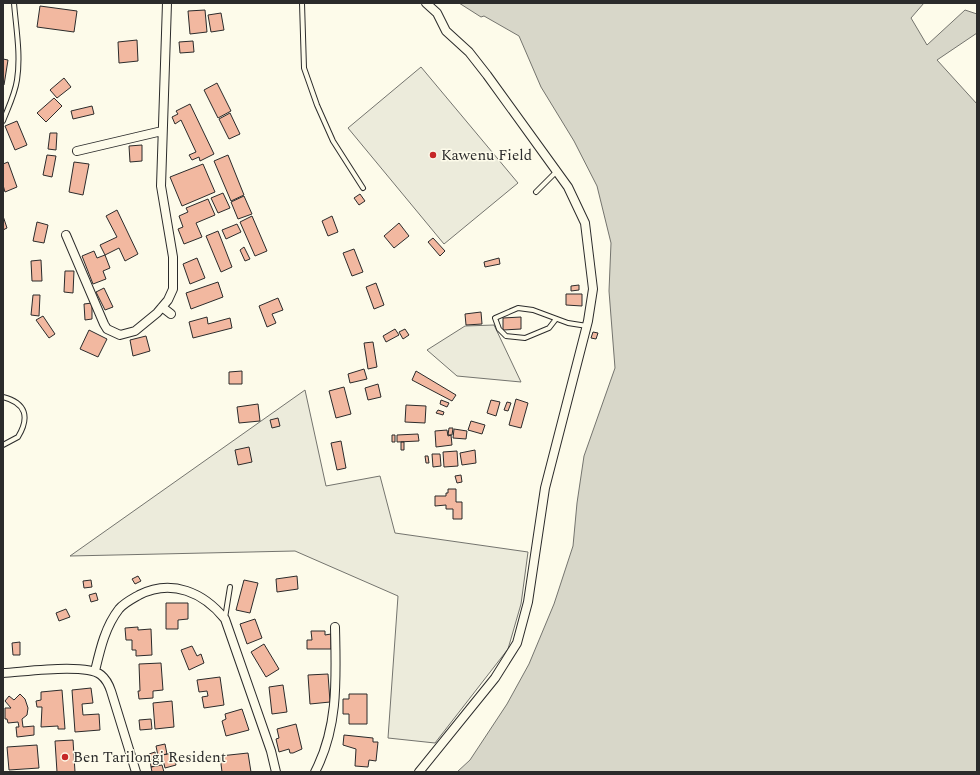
<svg xmlns="http://www.w3.org/2000/svg" width="980" height="775" font-family="Spectral,serif">
  <style>
    .green { fill: #ecebdb; stroke: #74746e }
    .water { fill: #d8d7c9; stroke: #74746e }
    .building { fill: #f2b8a0; stroke: #2b2b2b }
    .lines { fill: none; stroke-linecap: round; stroke-linejoin: round }
    .service-casing { stroke: #2b2b2b; stroke-width: 6 }
    .minor-casing { stroke: #2b2b2b; stroke-width: 10 }
    .service { stroke: #fdfbea; stroke-width: 4 }
    .minor { stroke: #fdfbea; stroke-width: 8 }
    .poi-dot { fill: #c62828; stroke: #fdfbea; stroke-width: 1.5 }
    .labels { text-anchor: middle; stroke-width: 3; stroke-linejoin: round; paint-order: stroke }
    .poi-label { font-size: 15px; fill: #2b2b2b; stroke: #fdfbea; text-anchor: start }
  </style>
  <rect width="100%" height="100%" fill="#fdfbea"/>
  <!-- green -->
  <path class="green" d="M 421,67 L 518,183 L 444,244 L 348,128 Z
    M 494,325 L 521,382 L 457,376 L 427,350 L 465,326 Z
    M 305,390 L 326,486 L 380,476 L 395,533 L 528,552 L 521,604 L 508,649 L 435,743 L 388,738 L 398,596 L 295,551 L 70,556 Z"/>
  <!-- water -->
  <path class="water" d="M 459,3 L 924,3 L 911,18 L 927,45 L 965,10 L 977,14 L 977,33 L 937,60 L 977,104 L 977,772 L 457,772 L 470,760 L 507,704 L 529,664 L 554,604 L 573,546 L 577,503 L 584,456 L 615,368 L 609,291 L 611,243 L 597,186 L 574,141 L 541,87 L 519,36 L 484,16 L 481,17 Z"/>
  <!-- building -->
  <path class="building" d="M 40,6 L 77,11 L 74,32 L 37,27 Z
    M 205,10 L 207,32 L 190,34 L 188,11 Z
    M 221,13 L 224,30 L 211,32 L 208,15 Z
    M 137,40 L 138,61 L 119,63 L 118,42 Z
    M 193,41 L 194,52 L 180,53 L 179,42 Z
    M 3,59 L 8,60 L 4,85 L 3,85 Z
    M 64,78 L 71,87 L 57,98 L 50,90 Z
    M 217,83 L 231,111 L 218,118 L 204,90 Z
    M 54,98 L 62,106 L 46,122 L 37,113 Z
    M 190,104 L 214,154 L 200,161 L 199,157 L 192,160 L 189,155 L 196,152 L 181,120 L 175,124 L 172,117 L 178,114 L 176,111 Z
    M 92,106 L 94,114 L 73,119 L 71,111 Z
    M 230,113 L 240,134 L 229,139 L 219,119 Z
    M 17,121 L 27,145 L 15,150 L 5,126 Z
    M 50,133 L 57,133 L 56,150 L 48,149 Z
    M 142,145 L 142,161 L 130,162 L 129,146 Z
    M 47,155 L 56,156 L 52,177 L 43,175 Z
    M 228,155 L 244,195 L 231,201 L 214,161 Z
    M 8,162 L 17,187 L 5,192 L 3,185 L 3,164 Z
    M 74,162 L 89,164 L 83,195 L 69,192 Z
    M 203,164 L 215,192 L 182,206 L 170,177 Z
    M 223,193 L 230,208 L 218,213 L 211,198 Z
    M 360,194 L 365,201 L 359,205 L 354,198 Z
    M 244,196 L 252,214 L 238,219 L 231,202 Z
    M 208,199 L 215,215 L 196,223 L 202,237 L 184,244 L 178,229 L 183,227 L 179,216 L 188,212 L 186,208 Z
    M 117,210 L 138,254 L 125,261 L 119,248 L 105,255 L 100,245 L 117,237 L 106,216 Z
    M 3,216 L 7,228 L 3,230 Z
    M 252,216 L 267,251 L 255,256 L 240,222 Z
    M 332,216 L 338,232 L 328,236 L 322,221 Z
    M 37,222 L 48,225 L 44,243 L 33,241 Z
    M 399,223 L 409,236 L 394,248 L 384,236 Z
    M 237,224 L 241,232 L 226,239 L 222,230 Z
    M 218,231 L 232,267 L 221,272 L 206,236 Z
    M 433,238 L 445,251 L 440,256 L 428,242 Z
    M 244,247 L 250,259 L 245,261 L 240,250 Z
    M 354,249 L 363,272 L 352,276 L 343,253 Z
    M 94,251 L 97,258 L 105,255 L 110,268 L 103,271 L 106,279 L 93,284 L 82,256 Z
    M 197,258 L 205,278 L 190,284 L 183,264 Z
    M 499,258 L 500,264 L 485,267 L 484,262 Z
    M 41,260 L 42,281 L 32,281 L 31,261 Z
    M 65,271 L 74,271 L 73,293 L 64,292 Z
    M 218,282 L 223,297 L 191,309 L 186,293 Z
    M 376,283 L 384,305 L 374,309 L 366,287 Z
    M 579,285 L 579,290 L 571,291 L 571,286 Z
    M 104,288 L 113,307 L 105,310 L 96,292 Z
    M 566,294 L 582,294 L 582,306 L 566,305 Z
    M 33,295 L 40,295 L 39,316 L 31,315 Z
    M 278,298 L 283,310 L 272,314 L 276,323 L 267,327 L 259,306 Z
    M 92,303 L 92,319 L 85,320 L 84,304 Z
    M 481,312 L 482,324 L 466,325 L 465,314 Z
    M 43,316 L 55,334 L 49,338 L 36,320 Z
    M 207,317 L 208,324 L 230,318 L 232,328 L 193,338 L 189,322 Z
    M 521,317 L 521,329 L 503,330 L 503,318 Z
    M 395,329 L 399,335 L 386,342 L 383,336 Z
    M 405,329 L 409,335 L 403,339 L 399,332 Z
    M 89,330 L 107,339 L 98,357 L 80,349 Z
    M 593,332 L 598,333 L 596,339 L 591,338 Z
    M 146,336 L 150,351 L 133,356 L 130,340 Z
    M 373,342 L 377,367 L 368,369 L 364,343 Z
    M 364,369 L 367,379 L 350,383 L 348,374 Z
    M 242,371 L 242,384 L 229,384 L 229,372 Z
    M 416,371 L 456,395 L 452,401 L 412,380 Z
    M 378,384 L 381,397 L 368,400 L 365,388 Z
    M 344,387 L 351,414 L 336,418 L 329,391 Z
    M 516,399 L 528,403 L 521,428 L 509,425 Z
    M 441,400 L 449,403 L 447,407 L 440,404 Z
    M 491,400 L 500,402 L 496,416 L 487,413 Z
    M 507,402 L 511,403 L 508,411 L 504,410 Z
    M 258,404 L 260,421 L 239,423 L 237,407 Z
    M 406,405 L 426,406 L 425,423 L 405,422 Z
    M 438,410 L 444,412 L 443,415 L 436,413 Z
    M 278,418 L 280,426 L 272,428 L 270,420 Z
    M 471,421 L 485,425 L 482,434 L 468,430 Z
    M 449,428 L 453,428 L 452,435 L 448,435 Z
    M 454,429 L 467,431 L 466,439 L 453,438 Z
    M 447,430 L 448,436 L 451,435 L 452,445 L 436,447 L 435,431 Z
    M 418,434 L 419,441 L 397,442 L 397,435 Z
    M 392,435 L 395,435 L 395,442 L 392,442 Z
    M 341,441 L 346,468 L 337,470 L 331,443 Z
    M 401,442 L 404,442 L 404,450 L 401,450 Z
    M 249,447 L 252,462 L 238,465 L 235,450 Z
    M 475,450 L 476,463 L 462,465 L 460,453 Z
    M 457,451 L 458,466 L 444,467 L 443,452 Z
    M 432,454 L 440,454 L 441,466 L 433,467 Z
    M 425,456 L 428,456 L 429,463 L 426,463 Z
    M 461,475 L 462,482 L 457,483 L 455,476 Z
    M 448,489 L 456,489 L 456,502 L 462,502 L 462,519 L 453,519 L 453,509 L 446,509 L 446,505 L 435,506 L 435,496 L 446,496 L 446,493 L 448,493 Z
    M 138,576 L 141,581 L 135,584 L 132,579 Z
    M 297,576 L 298,589 L 277,592 L 276,579 Z
    M 91,580 L 92,587 L 84,588 L 83,581 Z
    M 244,580 L 258,583 L 250,613 L 236,610 Z
    M 96,593 L 98,600 L 91,602 L 89,595 Z
    M 166,603 L 188,603 L 188,619 L 178,620 L 178,629 L 166,629 Z
    M 66,609 L 70,617 L 59,621 L 56,613 Z
    M 255,619 L 262,638 L 247,644 L 240,624 Z
    M 138,627 L 138,630 L 151,629 L 152,655 L 136,656 L 136,650 L 132,650 L 132,640 L 126,640 L 125,628 Z
    M 311,631 L 325,631 L 325,635 L 331,634 L 331,649 L 307,649 L 307,640 L 312,640 Z
    M 20,642 L 20,655 L 13,655 L 12,643 Z
    M 264,644 L 279,669 L 266,677 L 251,652 Z
    M 192,646 L 197,656 L 201,654 L 204,663 L 189,670 L 181,650 Z
    M 161,663 L 163,690 L 153,691 L 153,698 L 139,699 L 138,691 L 140,691 L 139,664 Z
    M 328,674 L 330,702 L 310,704 L 308,675 Z
    M 220,677 L 224,705 L 204,708 L 202,697 L 208,696 L 207,691 L 199,692 L 197,680 Z
    M 283,685 L 287,712 L 272,714 L 269,687 Z
    M 91,688 L 93,703 L 82,704 L 83,715 L 99,714 L 100,730 L 75,732 L 72,690 Z
    M 62,690 L 65,729 L 58,729 L 58,726 L 41,727 L 42,707 L 37,707 L 36,701 L 41,700 L 41,692 Z
    M 20,694 L 25,699 L 28,708 L 27,715 L 22,719 L 23,727 L 34,726 L 34,735 L 17,737 L 16,727 L 19,727 L 18,722 L 8,723 L 7,719 L 5,719 L 5,708 L 11,708 L 5,701 L 9,696 L 14,700 Z
    M 349,694 L 367,694 L 367,724 L 349,724 L 349,714 L 343,714 L 343,699 L 349,699 Z
    M 172,701 L 174,727 L 155,729 L 153,703 Z
    M 242,709 L 249,730 L 226,736 L 222,721 L 226,719 L 225,714 Z
    M 151,719 L 152,729 L 140,730 L 139,720 Z
    M 296,724 L 302,749 L 293,753 L 290,753 L 289,749 L 279,752 L 276,739 L 279,738 L 277,729 Z
    M 344,735 L 373,738 L 373,742 L 378,742 L 376,761 L 369,760 L 368,767 L 355,766 L 356,749 L 343,745 Z
    M 73,740 L 75,772 L 57,772 L 55,741 Z
    M 165,744 L 167,754 L 158,756 L 156,746 Z
    M 37,745 L 39,768 L 9,770 L 7,747 Z
    M 155,752 L 156,758 L 150,760 L 149,754 Z
    M 173,753 L 176,765 L 165,768 L 162,755 Z
    M 248,753 L 251,772 L 222,772 L 220,756 Z
    M 158,758 L 159,765 L 151,767 L 150,760 Z
    M 162,765 L 164,772 L 152,772 L 151,767 Z"/>
  <g class="lines">
    <defs>
      <path id="service" d="M 302,3 L 304,68 L 317,105 L 333,141 L 363,188
        M 3,121 C 8,108 15,94 17,80 C 21,55 16,28 14,3
        M 536,192 L 557,171
        M 556,319 L 549,328 L 525,338 L 506,336 L 499,329 L 495,318 L 518,308 L 533,310 L 568,323 L 587,326
        M 3,397 C 26,403 30,417 18,437 L 3,445
        M 225,618 L 230,587"/>
      <path id="minor" d="M 77,151 L 162,131
        M 66,235 L 104,324 L 107,329 L 120,335 L 135,331 L 157,313 L 168,300 L 173,289 L 173,257 L 161,186 L 167,3
        M 162,307 L 171,314
        M 95,671 C 100,650 105,627 119,609 C 124,603 132,599 139,595 C 172,578 204,593 225,619 L 271,751 L 276,772
        M 3,673 C 24,672 86,663 101,675 C 106,679 109,685 111,691 L 136,772
        M 315,772 C 339,726 336,677 335,627
        M 419,772 L 495,678 L 517,643 L 528,602 L 545,488 L 588,321 L 593,289 L 585,223 L 568,187 L 487,75 L 469,52 L 446,31 L 437,13 L 426,3"/>
    </defs>
    <!-- service casing -->
    <use href="#service" class="service-casing"/>
    <!-- minor casing -->
    <use href="#minor" class="minor-casing"/>
    <!-- service -->
    <use href="#service" class="service"/>
    <!-- minor -->
    <use href="#minor" class="minor"/>
  </g>
  <!-- markers -->
  <g class="poi-dot">
    <circle cx="433" cy="155" r="4"/>
    <circle cx="65" cy="757" r="4"/>
  </g>
  <g class="labels">
    <!-- poi labels -->
    <g class="poi-label">
      <text x="441" y="160">Kawenu Field</text>
      <text x="73" y="762">Ben Tarilongi Resident</text>
    </g>
  </g>
  <!-- border -->
  <rect width="980" height="775" fill="none" stroke="#2b2b2b" stroke-width="8"/>
</svg>
